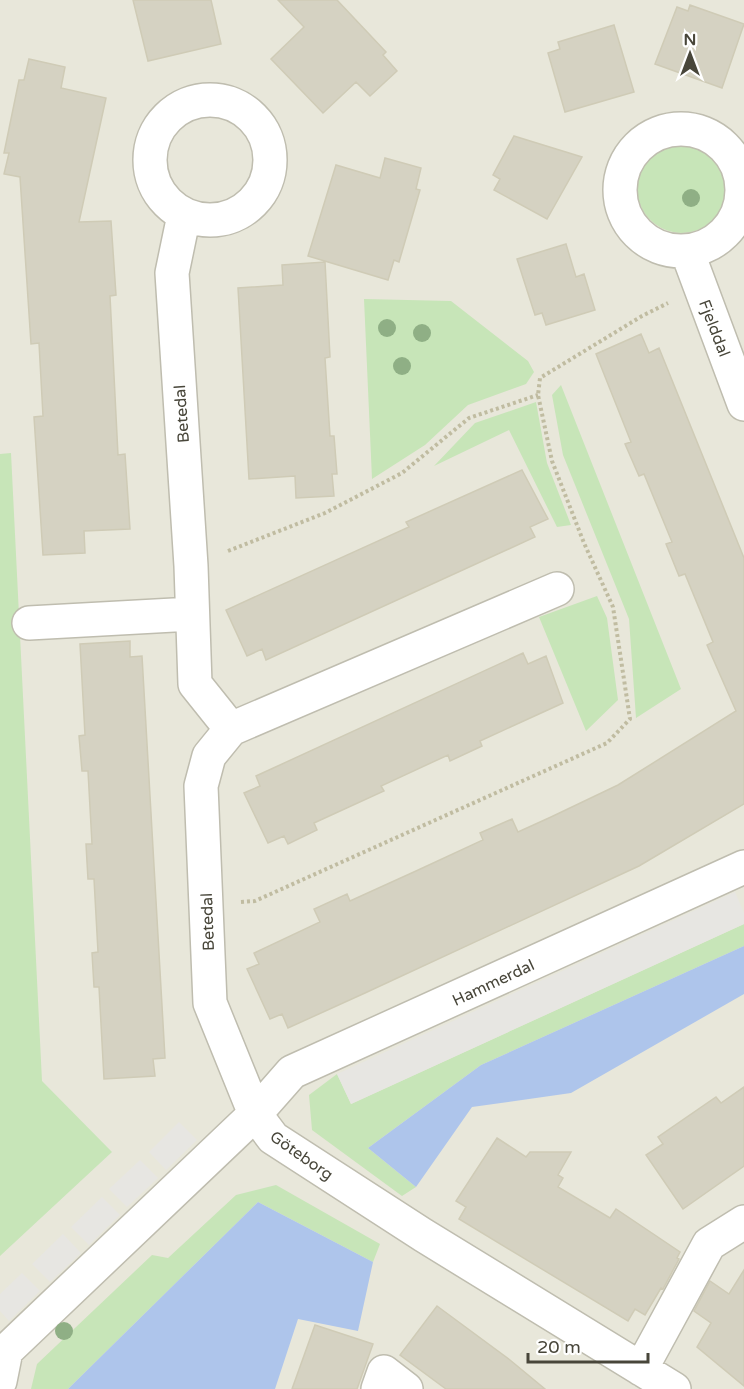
<svg xmlns="http://www.w3.org/2000/svg" width="744" height="1389" font-family="'Varela Round',sans-serif">
  <style>
    .residential { fill: #e8e7da }
    .green { fill: #c7e5b8 }
    .parking { fill: #e7e6e2 }
    .water { fill: #aec5eb }
    .building { fill: #d5d2c2; stroke: #cfcbb6; stroke-width: 1.5 }
    .lines { fill: none; stroke-linecap: round; stroke-linejoin: round }
    .minor-casing { stroke: #bfbdaf; stroke-width: 36 }
    .path { stroke: #c0bca1; stroke-width: 4; stroke-dasharray: 3 3; stroke-linecap: butt }
    .minor { stroke: #fff; stroke-width: 33 }
    .tree { fill: #8faf85 }
    .labels { text-anchor: middle; stroke-width: 4.5; stroke-linejoin: round; paint-order: stroke }
    .street-label { font-size: 16px; fill: #48463a; stroke: #fff }
  </style>
  <rect width="100%" height="100%" fill="#f4f4ec"/>
  <!-- residential -->
  <path class="residential" d="M 0,0 L 744,0 L 744,1389 L 0,1389 Z"/>
  <!-- green -->
  <path class="green" d="M637 188a45 45 0 1 1 90 0a45 45 0 1 1-90 0Z
    M 364,299 L 451,301 L 528,361 L 534,372 L 526,384 L 468,405 L 425,445 L 372,479 Z
    M 561,385 L 681,689 L 636,718 L 629,619 L 563,455 L 552,395 Z
    M 536,402 L 547,463 L 571,525 L 557,527 L 509,430 L 434,466 L 475,423 Z
    M 11,453 L 42,1081 L 112,1152 L 0,1256 L 0,454 Z
    M 597,596 L 607,618 L 618,700 L 586,731 L 539,617 Z
    M 744,924 L 744,946 L 481,1065 L 368,1148 L 416,1187 L 402,1196 L 312,1130 L 309,1095 L 337,1074 L 351,1104 Z
    M 276,1185 L 380,1244 L 373,1262 L 258,1202 L 68,1389 L 31,1389 L 37,1364 L 152,1255 L 168,1258 L 236,1195 Z"/>
  <!-- parking -->
  <path class="parking" d="M 735,892 L 744,913 L 744,924 L 351,1104 L 337,1074 Z
    M 179,1122 L 197,1140 L 166,1170 L 149,1152 Z
    M 140,1160 L 158,1178 L 127,1207 L 109,1189 Z
    M 102,1197 L 120,1215 L 89,1245 L 71,1227 Z
    M 63,1234 L 81,1253 L 50,1282 L 32,1264 Z
    M 22,1273 L 40,1291 L 9,1321 L 0,1311 L 0,1294 Z"/>
  <!-- water -->
  <path class="water" d="M 744,946 L 744,994 L 571,1093 L 472,1107 L 416,1187 L 368,1148 L 481,1065 Z
    M 258,1202 L 373,1262 L 358,1331 L 298,1319 L 275,1389 L 68,1389 Z"/>
  <!-- building -->
  <path class="building" d="M 133,0 L 211,0 L 221,44 L 148,61 Z
    M 278,0 L 337,0 L 386,52 L 383,55 L 397,71 L 370,96 L 356,82 L 323,113 L 271,59 L 304,27 Z
    M 690,5 L 744,24 L 722,88 L 655,64 L 677,7 L 688,11 Z
    M 614,25 L 634,92 L 565,112 L 548,53 L 560,49 L 558,42 Z
    M 29,59 L 65,67 L 61,88 L 106,98 L 79,222 L 111,221 L 116,295 L 110,296 L 118,455 L 125,454 L 130,529 L 84,531 L 85,553 L 43,555 L 34,417 L 43,416 L 39,343 L 31,344 L 20,177 L 4,174 L 9,153 L 4,153 L 19,80 L 24,80 Z
    M 514,136 L 582,157 L 547,219 L 494,190 L 500,179 L 493,175 Z
    M 385,158 L 421,168 L 416,189 L 420,190 L 399,262 L 394,260 L 388,280 L 308,256 L 336,165 L 380,178 Z
    M 566,244 L 576,277 L 584,274 L 595,310 L 546,325 L 542,313 L 535,315 L 517,259 Z
    M 325,262 L 330,357 L 325,358 L 330,436 L 334,436 L 337,474 L 332,474 L 334,496 L 296,498 L 295,476 L 249,479 L 238,288 L 283,285 L 282,265 Z
    M 641,334 L 649,353 L 659,348 L 744,558 L 744,804 L 639,866 L 365,993 L 288,1028 L 282,1014 L 270,1019 L 247,969 L 259,964 L 254,953 L 320,922 L 314,909 L 347,894 L 350,901 L 416,871 L 483,840 L 480,833 L 512,819 L 518,832 L 551,817 L 618,785 L 736,711 L 707,645 L 713,642 L 685,574 L 679,576 L 666,544 L 672,542 L 644,474 L 639,476 L 625,444 L 631,442 L 596,354 Z
    M 522,470 L 548,519 L 530,527 L 535,537 L 266,660 L 262,649 L 247,656 L 226,610 L 409,527 L 406,522 Z
    M 130,641 L 130,657 L 142,656 L 165,1058 L 153,1059 L 155,1076 L 104,1079 L 99,987 L 94,987 L 92,953 L 98,952 L 94,879 L 88,879 L 87,862 L 86,844 L 92,844 L 88,771 L 82,771 L 79,736 L 85,735 L 80,644 Z
    M 523,653 L 528,664 L 546,656 L 563,703 L 480,741 L 482,746 L 450,761 L 448,755 L 381,786 L 384,791 L 314,823 L 317,830 L 288,844 L 284,836 L 268,843 L 244,793 L 260,786 L 256,776 Z
    M 744,1087 L 744,1166 L 683,1209 L 646,1155 L 663,1144 L 658,1137 L 716,1097 L 721,1103 Z
    M 497,1138 L 526,1157 L 530,1152 L 571,1152 L 558,1175 L 563,1178 L 558,1187 L 610,1218 L 616,1209 L 680,1252 L 677,1258 L 679,1259 L 663,1289 L 661,1288 L 645,1315 L 635,1309 L 628,1321 L 459,1219 L 466,1207 L 456,1201 Z
    M 744,1270 L 744,1386 L 697,1347 L 711,1323 L 694,1311 L 710,1281 L 729,1294 Z
    M 437,1306 L 510,1360 L 545,1389 L 446,1389 L 400,1355 Z
    M 315,1325 L 373,1344 L 357,1389 L 292,1389 Z"/>
  <g class="lines">
    <defs>
      <path id="minor" d="M150 160a60 60 0 1 1 120 0a60 60 0 1 1-120 0Z
        M620 190a61 61 0 1 1 122 0a61 61 0 1 1-122 0Z
        M 184,215 L 172,273 L 191,566 L 195,684 L 231,729
        M 687,251 L 744,404
        M 557,589 L 231,729 L 209,756 L 201,786 L 210,1003 L 255,1114 L 292,1072 L 744,867
        M 29,623 L 192,614
        M 641,1369 L 709,1244 L 744,1222
        M 0,1381 L 6,1351 L 255,1114 L 273,1138 L 423,1235 L 674,1389
        M 378,1389 L 384,1372 L 406,1389"/>
    </defs>
    <!-- minor casing -->
    <use href="#minor" class="minor-casing"/>
    <!-- path -->
    <path class="path" d="M 228,551 L 325,513 L 402,473 L 469,418 L 538,395
      M 241,902 L 255,901 L 607,743 L 630,719 L 613,607 L 584,543 L 552,461 L 538,395 L 540,378 L 642,316 L 668,303"/>
    <!-- minor -->
    <use href="#minor" class="minor"/>
  </g>
  <!-- trees -->
  <g class="tree">
    <circle cx="691" cy="198" r="9"/>
    <circle cx="387" cy="328" r="9"/>
    <circle cx="422" cy="333" r="9"/>
    <circle cx="402" cy="366" r="9"/>
    <circle cx="64" cy="1331" r="9"/>
  </g>
  <g class="labels">
    <!-- street labels -->
    <g class="street-label">
      <text transform="translate(715 328) rotate(69)" y="6">Fjelddal</text>
      <text transform="translate(181 414) rotate(-94)" y="6">Betedal</text>
      <text transform="translate(207 922) rotate(-92)" y="6">Betedal</text>
      <text transform="translate(493 982) rotate(-25)" y="6">Hammerdal</text>
      <text transform="translate(302 1155) rotate(35)" y="6">Göteborg</text>
    </g>
  </g>
  <!-- north arrow -->
  <g transform="translate(690 54)" stroke="#ffffff" stroke-width="4.5" paint-order="stroke">
  <path d="M0-4.5L10 22L0 15L-10 22Z" fill="#48463a"/>
  <text y="-9" font-size="16" font-weight="bold" text-anchor="middle" fill="#48463a">N</text>
  </g>
  <!-- scale -->
  <path d="M528 1353v9h120v-9" fill="none" stroke="#48463a" stroke-width="3"/>
  <text x="537" y="1353" font-size="18" fill="#48463a" stroke="#ffffff" stroke-width="4.5" paint-order="stroke">20 m</text>
</svg>
